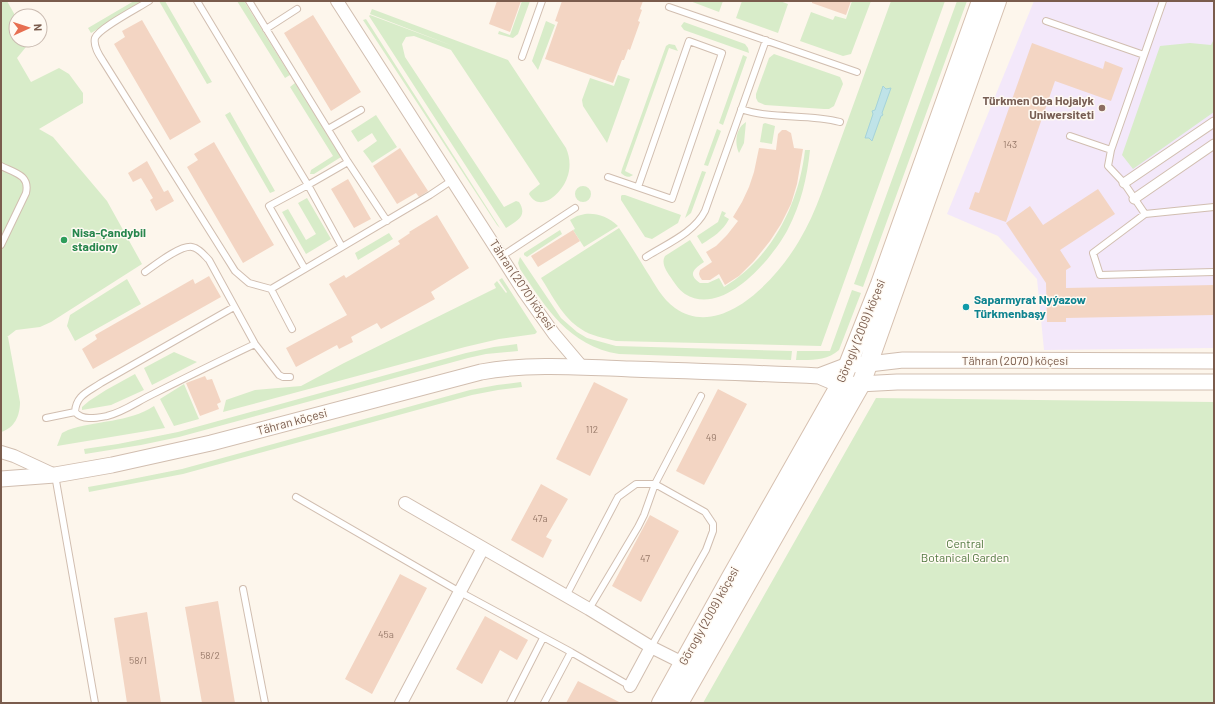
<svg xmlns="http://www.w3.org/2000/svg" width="1215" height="704" font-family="Barlow,sans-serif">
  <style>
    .education { fill: #f3e8fa }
    .green { fill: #d8ecc9 }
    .water { fill: #bfe3e8; stroke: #a5d3da }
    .building { fill: #f3d5c3 }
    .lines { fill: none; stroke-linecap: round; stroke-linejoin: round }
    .service-casing { stroke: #d1beb0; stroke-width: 8 }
    .pedestrian-casing { stroke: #d1beb0; stroke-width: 11 }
    .minor-casing { stroke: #d1beb0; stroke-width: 14 }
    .tertiary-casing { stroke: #d1beb0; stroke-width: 17 }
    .secondary-casing { stroke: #d6c0b0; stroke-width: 20 }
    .service { stroke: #fff; stroke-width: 6 }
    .pedestrian { stroke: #fff; stroke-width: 9 }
    .minor { stroke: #fff; stroke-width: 12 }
    .tertiary { stroke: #fff; stroke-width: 15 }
    .secondary { stroke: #fff; stroke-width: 18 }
    .education-dot { fill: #8d6e63; stroke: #fffaf3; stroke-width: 1.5 }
    .leisure-dot { fill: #2e9e5b; stroke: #fffaf3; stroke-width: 1.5 }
    .culture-dot { fill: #0f9aa8; stroke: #fffaf3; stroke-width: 1.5 }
    .labels { text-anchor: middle; stroke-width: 3; stroke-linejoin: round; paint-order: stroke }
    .number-label { font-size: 10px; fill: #987a6a }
    .education-label { font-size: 12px; font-weight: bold; fill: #785e54; stroke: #fffaf3; text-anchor: end }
    .leisure-label { font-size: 12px; font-weight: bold; fill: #27864d; stroke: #fffaf3; text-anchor: start }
    .street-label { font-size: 12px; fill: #7a5c4d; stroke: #fffaf3 }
    .culture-label { font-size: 12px; font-weight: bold; fill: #0d838f; stroke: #fffaf3; text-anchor: start }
    .park-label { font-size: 12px; fill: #537a41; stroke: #fffaf3 }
  </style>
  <rect width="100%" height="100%" fill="#fdf6ec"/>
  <!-- education -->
  <path class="education" d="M 1034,1 L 1214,1 L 1214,348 L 1044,350 L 1037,279 L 998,236 L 947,214 Z"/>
  <!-- green -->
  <path class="green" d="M 1,1 L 7,1 L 16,17 L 16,40 L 28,40 L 30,42 L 17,58 L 31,82 L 59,68 L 69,74 L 83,93 L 83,103 L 39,129 L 53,137 L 107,201 L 142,264 L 51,322 L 40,327 L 16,330 L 7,337 L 8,337 L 20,402 C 20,415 15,428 1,432 Z
    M 134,1 L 145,1 L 91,33 L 88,28 Z
    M 159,1 L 165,1 L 212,82 L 207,84 Z
    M 237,1 L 244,1 L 290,75 L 285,78 Z
    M 522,1 L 530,1 L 518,34 L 513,38 L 498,34 L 499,31 L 510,35 Z
    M 690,1 L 723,1 L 719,12 Z
    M 742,1 L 780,1 L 788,4 L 778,33 L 736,18 Z
    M 852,1 L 871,1 L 851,54 L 843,56 L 800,41 L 811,12 L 833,20 L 835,16 L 846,19 Z
    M 891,1 L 945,1 L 821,346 L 616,341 C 604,338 591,336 581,329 C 563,318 552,295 541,278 L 619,228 C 629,243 638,257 647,272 C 655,284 662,299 675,308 C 722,341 778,277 799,241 C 808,226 815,210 821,194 Z
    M 957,1 L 967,1 L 863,287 L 854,284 Z
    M 372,9 L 508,60 L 566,148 C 570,157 571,168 567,178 C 562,193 540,214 529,194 L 530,192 L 540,184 L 451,50 L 414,36 L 406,37 L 402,44 L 405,57 L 504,207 L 516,201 L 519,202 C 528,216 517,221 506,228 L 369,16 L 370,15 L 453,46 L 491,101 L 453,46 L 370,14 Z
    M 366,19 L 500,228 L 497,225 L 363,20 Z
    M 546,21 L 555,25 L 538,70 L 532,61 Z
    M 684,22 L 745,44 L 748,48 L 749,53 L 684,30 L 681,26 Z
    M 1214,39 L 1214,112 L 1133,169 L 1122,155 L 1160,46 L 1190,43 L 1211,45 Z
    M 669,44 L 675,45 L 678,51 L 669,48 L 625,171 L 633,175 C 629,178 625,177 621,173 L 622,169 L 666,46 Z
    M 774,54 L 840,77 L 842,81 L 843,84 L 834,106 L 829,109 L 824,109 L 765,105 L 758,102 L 756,98 L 756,94 L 769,58 Z
    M 743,55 L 747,57 L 723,125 L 719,123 Z
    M 618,75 L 630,79 L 607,143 L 583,106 L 582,100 L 590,78 L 614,86 Z
    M 295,83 L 341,157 L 314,174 L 310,174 L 311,170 L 333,156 L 290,87 Z
    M 230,112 L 275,191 L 270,193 L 225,115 Z
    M 376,115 L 397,147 L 372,163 L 363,151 L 377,141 L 372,133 L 358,142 L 351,131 Z
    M 746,122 L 744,143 L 739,153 C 734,143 736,128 746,122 Z
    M 765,123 L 775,126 L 772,144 L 760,142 L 763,124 Z
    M 717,129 L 721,131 L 708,166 L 704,165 Z
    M 805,150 L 810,150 C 807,178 801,204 788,229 C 773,258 723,318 685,294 C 678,289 674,282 669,275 C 666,270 661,263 665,256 L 690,240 L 704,262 C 694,269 687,274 700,283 L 708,283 L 719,278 L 724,287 C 772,258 799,204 805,150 Z
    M 702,171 L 706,172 L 691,213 L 685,218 Z
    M575 194a8 8 0 1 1 16 0a8 8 0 1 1-16 0Z
    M 622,195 L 625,195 L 681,215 L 678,223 L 652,239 L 645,237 L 621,200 L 621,196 Z
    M 307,198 L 331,239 L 306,254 L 282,212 L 288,209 L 306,240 L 316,234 L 298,203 Z
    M 722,211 L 726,213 L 724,216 L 729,219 C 723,231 713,237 702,244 L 697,236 L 718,222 Z
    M 585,214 C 598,213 608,217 618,226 L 584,247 L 573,230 L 575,229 L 570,220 L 577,216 Z
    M 560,230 L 562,234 L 527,257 L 524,255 L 524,253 Z
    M 389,233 L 393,239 L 358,260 L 355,253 Z
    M 520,257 L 561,318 L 577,332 L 587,338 L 616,346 L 792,351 L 791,360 L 619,354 C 569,346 546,308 520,269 L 518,263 Z
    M 502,278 L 537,332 L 535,334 L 499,339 L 465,347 L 223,412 L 226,400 L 255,390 L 301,386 L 344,363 L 496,288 L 494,284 L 497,281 L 506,293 L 507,292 L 499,280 Z
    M 127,279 L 141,304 L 75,341 L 67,326 L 70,315 Z
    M 852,290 L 861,293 L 839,350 C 827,361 811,360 796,360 L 797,351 L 830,351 Z
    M 517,344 L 518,351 L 486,354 L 468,358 L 179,437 L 141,445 L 85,454 L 84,449 L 118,444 L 178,432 L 466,353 L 494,347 Z
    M 174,352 L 197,362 L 152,385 L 144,368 Z
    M 135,374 L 144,390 L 111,405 L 82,410 L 82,407 L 89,401 L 106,390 Z
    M 521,382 L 522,387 L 498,390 L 472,395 L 183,474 L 89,492 L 88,487 L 122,481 L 182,469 L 470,390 L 497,385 Z
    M 184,384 L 199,419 L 174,426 L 160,399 Z
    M 876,398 L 1214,402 L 1214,703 L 703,703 Z
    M 154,406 L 165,428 L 57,446 L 62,433 L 68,430 C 97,420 128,423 154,406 Z"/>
  <!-- water -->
  <path class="water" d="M 883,86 L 886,89 L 891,88 L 882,113 L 883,115 L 881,116 L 872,141 L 869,138 L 865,138 L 873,114 L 872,111 L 875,110 Z"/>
  <!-- building -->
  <path class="building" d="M 497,1 L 521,1 L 510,32 L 489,24 Z
    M 562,1 L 643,1 L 640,9 L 642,10 L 638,21 L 640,22 L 630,50 L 628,49 L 624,60 L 622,60 L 613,83 L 545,59 L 558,22 L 555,21 Z
    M 812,1 L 851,1 L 846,15 L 812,3 Z
    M 313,15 L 361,92 L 331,111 L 284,33 Z
    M 142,20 L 201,122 L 170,140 L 114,44 L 125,37 L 122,31 Z
    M 1032,43 L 1103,69 L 1105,61 L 1123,68 L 1111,101 L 1055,81 L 1006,222 L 969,209 L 975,192 L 979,193 Z
    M 782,130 L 786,130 L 791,133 L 794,148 L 803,149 L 797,184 L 791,204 L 781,224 L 770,241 L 754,261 L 739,276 L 725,285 L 719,274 L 710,280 L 702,280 L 700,277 L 699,274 L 700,270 L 712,262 L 706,252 L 716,246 L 727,235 L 738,221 L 733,217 L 742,202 L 749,187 L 754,172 L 759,148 L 776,150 L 778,134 Z
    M 214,142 L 274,245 L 243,263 L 187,167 L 198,160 L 194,154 Z
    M 400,148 L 428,191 L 419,197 L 416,193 L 397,204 L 373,166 Z
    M 147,161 L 164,192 L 168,190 L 174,201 L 156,211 L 150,200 L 153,198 L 141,178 L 133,182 L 128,173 Z
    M 348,179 L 371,219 L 354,228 L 331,189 Z
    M 1098,189 L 1115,214 L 1060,250 L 1071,267 L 1066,270 L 1066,288 L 1214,285 L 1214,315 L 1066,318 L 1066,322 L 1047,322 L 1046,283 L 1006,223 L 1030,206 L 1043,225 Z
    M 437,215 L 469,268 L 431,292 L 435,299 L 381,329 L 377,323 L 351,337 L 353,342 L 339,349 L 337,345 L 296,367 L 286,348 L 347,315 L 329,284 L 344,275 L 346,278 L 400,244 L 398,241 L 410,233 L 409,232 Z
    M 573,230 L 580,241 L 538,267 L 531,256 Z
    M 209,276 L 221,297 L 93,369 L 82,349 L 97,339 L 95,335 L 193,279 L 195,284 Z
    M 205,376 L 207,380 L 212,379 L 221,402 L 217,404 L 219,409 L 200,416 L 186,383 Z
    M 594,382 L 628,399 L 590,476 L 556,459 Z
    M 718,389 L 747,404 L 704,485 L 676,471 Z
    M 541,484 L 568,499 L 546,537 L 552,540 L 543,558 L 511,540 Z
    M 650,515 L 679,531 L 641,602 L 612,586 Z
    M 400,574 L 427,588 L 372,694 L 345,679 Z
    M 218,601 L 235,703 L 202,703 L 185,607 Z
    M 147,612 L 161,703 L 127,703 L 114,618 Z
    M 485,616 L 528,640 L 517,660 L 500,650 L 482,684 L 456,669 Z
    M 578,681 L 621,703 L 566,703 Z"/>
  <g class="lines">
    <defs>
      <path id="service" d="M 149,1 C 138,8 99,28 95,38 C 93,46 99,55 103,61 L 235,271 L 249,283 L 271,289 L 430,195 L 451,181
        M 197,1 L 308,185 L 342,247
        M 249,1 L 348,162 L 387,221
        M 1163,1 L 1111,150 L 1108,166 L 1124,183 L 1145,214 L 1214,207
        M 669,7 L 857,72
        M 1046,21 L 1144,55
        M 266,29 L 297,9
        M 522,57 L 542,1
        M 741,109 C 772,120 808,113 840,122
        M 328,129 L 361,110
        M 1070,136 L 1111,150
        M 1,166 C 15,173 30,175 26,193 L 1,245
        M 608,177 L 672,199 L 722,53 L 689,41 L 638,187
        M 1145,214 L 1093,253 L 1100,275 L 1214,272
        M 502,256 L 575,208
        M 646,257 C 666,244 694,233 705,211 L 766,40
        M 305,269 L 269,206 L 308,185 L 348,162
        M 145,272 C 155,265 180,245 192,247 C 199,248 204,255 209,260 L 255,344 L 279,375 L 283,377 L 290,377
        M 271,289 L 292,329
        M 234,307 L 101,383 C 88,392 76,395 75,412 C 83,421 96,418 107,416 C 124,412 138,401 153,394 C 187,377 221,360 255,344
        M 46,418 L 75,412
        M 55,475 L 95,703
        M 296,497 L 460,592 L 571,652 L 630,686
        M 243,589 L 265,703
        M 566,596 L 618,497 L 636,484 L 655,484 L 705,512 L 713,524 L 713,531 L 706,550 L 651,647
        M 589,609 L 638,527 L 644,515 L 655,484 L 701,396
        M 510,703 L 543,638
        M 544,703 L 571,652"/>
      <path id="pedestrian" d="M 1124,183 L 1214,122
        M 1134,199 L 1214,144"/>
      <path id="minor" d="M 337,1 L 524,292 L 554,334 L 582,367
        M 1,452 L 14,456 L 55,475
        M 405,503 L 589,609 L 651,647 L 683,663
        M 630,686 L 651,647
        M 401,703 L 483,548"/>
      <path id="tertiary" d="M 819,376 L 848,365 L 869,364 L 903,360 L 1214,361
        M 1,479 L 55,475 L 112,465 L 211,443 L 481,372 C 530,363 580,367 630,369 C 693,371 756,373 819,376 L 840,385 L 897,382 L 1214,382"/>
      <path id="secondary" d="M 661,703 L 731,577 L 840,385 L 880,284 L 981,1
        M 679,703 L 861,384 L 997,1"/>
    </defs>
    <!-- service casing -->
    <use href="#service" class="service-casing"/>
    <!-- pedestrian casing -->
    <use href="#pedestrian" class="pedestrian-casing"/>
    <!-- minor casing -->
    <use href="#minor" class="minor-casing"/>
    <!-- tertiary casing -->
    <use href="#tertiary" class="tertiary-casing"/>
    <!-- secondary casing -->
    <use href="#secondary" class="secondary-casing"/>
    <!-- service -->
    <use href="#service" class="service"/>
    <!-- pedestrian -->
    <use href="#pedestrian" class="pedestrian"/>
    <!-- minor -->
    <use href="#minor" class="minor"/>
    <!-- tertiary -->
    <use href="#tertiary" class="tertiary"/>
    <!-- secondary -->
    <use href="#secondary" class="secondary"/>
  </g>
  <!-- markers -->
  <circle class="education-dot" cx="1102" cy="108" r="4"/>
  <circle class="leisure-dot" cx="64" cy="240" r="4"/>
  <circle class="culture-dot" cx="966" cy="307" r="4"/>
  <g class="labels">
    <!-- number labels -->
    <g class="number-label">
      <text x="1010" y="148">143</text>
      <text x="592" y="433">112</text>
      <text x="711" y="441">49</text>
      <text x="540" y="522">47a</text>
      <text x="645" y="562">47</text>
      <text x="386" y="638">45a</text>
      <text x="210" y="659">58/2</text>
      <text x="138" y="664">58/1</text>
    </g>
    <!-- education labels -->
    <g class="education-label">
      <text x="1094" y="105">Türkmen Oba Hojalyk<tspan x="1094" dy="14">Uniwersiteti</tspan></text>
    </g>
    <!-- leisure labels -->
    <g class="leisure-label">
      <text x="72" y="237">Nisa-Çandybil<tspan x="72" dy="14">stadiony</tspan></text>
    </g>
    <!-- street labels -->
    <g class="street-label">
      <text transform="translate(522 285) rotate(56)" y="4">Tähran (2070) köçesi</text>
      <text transform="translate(861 331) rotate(-68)" y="4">Görogly (2009) köçesi</text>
      <text x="1015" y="365">Tähran (2070) köçesi</text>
      <text transform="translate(292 422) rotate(-15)" y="4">Tähran köçesi</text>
      <text transform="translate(709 616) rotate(-61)" y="4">Görogly (2009) köçesi</text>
    </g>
    <!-- culture labels -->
    <g class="culture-label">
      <text x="974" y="304">Saparmyrat Nyýazow<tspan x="974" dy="14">Türkmenbaşy</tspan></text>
    </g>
    <!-- park labels -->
    <g class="park-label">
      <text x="965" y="548">Central<tspan x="965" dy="14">Botanical Garden</tspan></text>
    </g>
  </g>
  <!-- border -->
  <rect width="1215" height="704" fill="none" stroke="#7a5c4d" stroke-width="4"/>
  <!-- north arrow -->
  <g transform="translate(28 28) rotate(87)"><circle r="19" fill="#fffaf3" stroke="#cabbb1"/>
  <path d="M0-3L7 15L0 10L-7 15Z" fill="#e76f51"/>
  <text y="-6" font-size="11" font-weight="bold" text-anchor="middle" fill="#7a5c4d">N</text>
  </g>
</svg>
